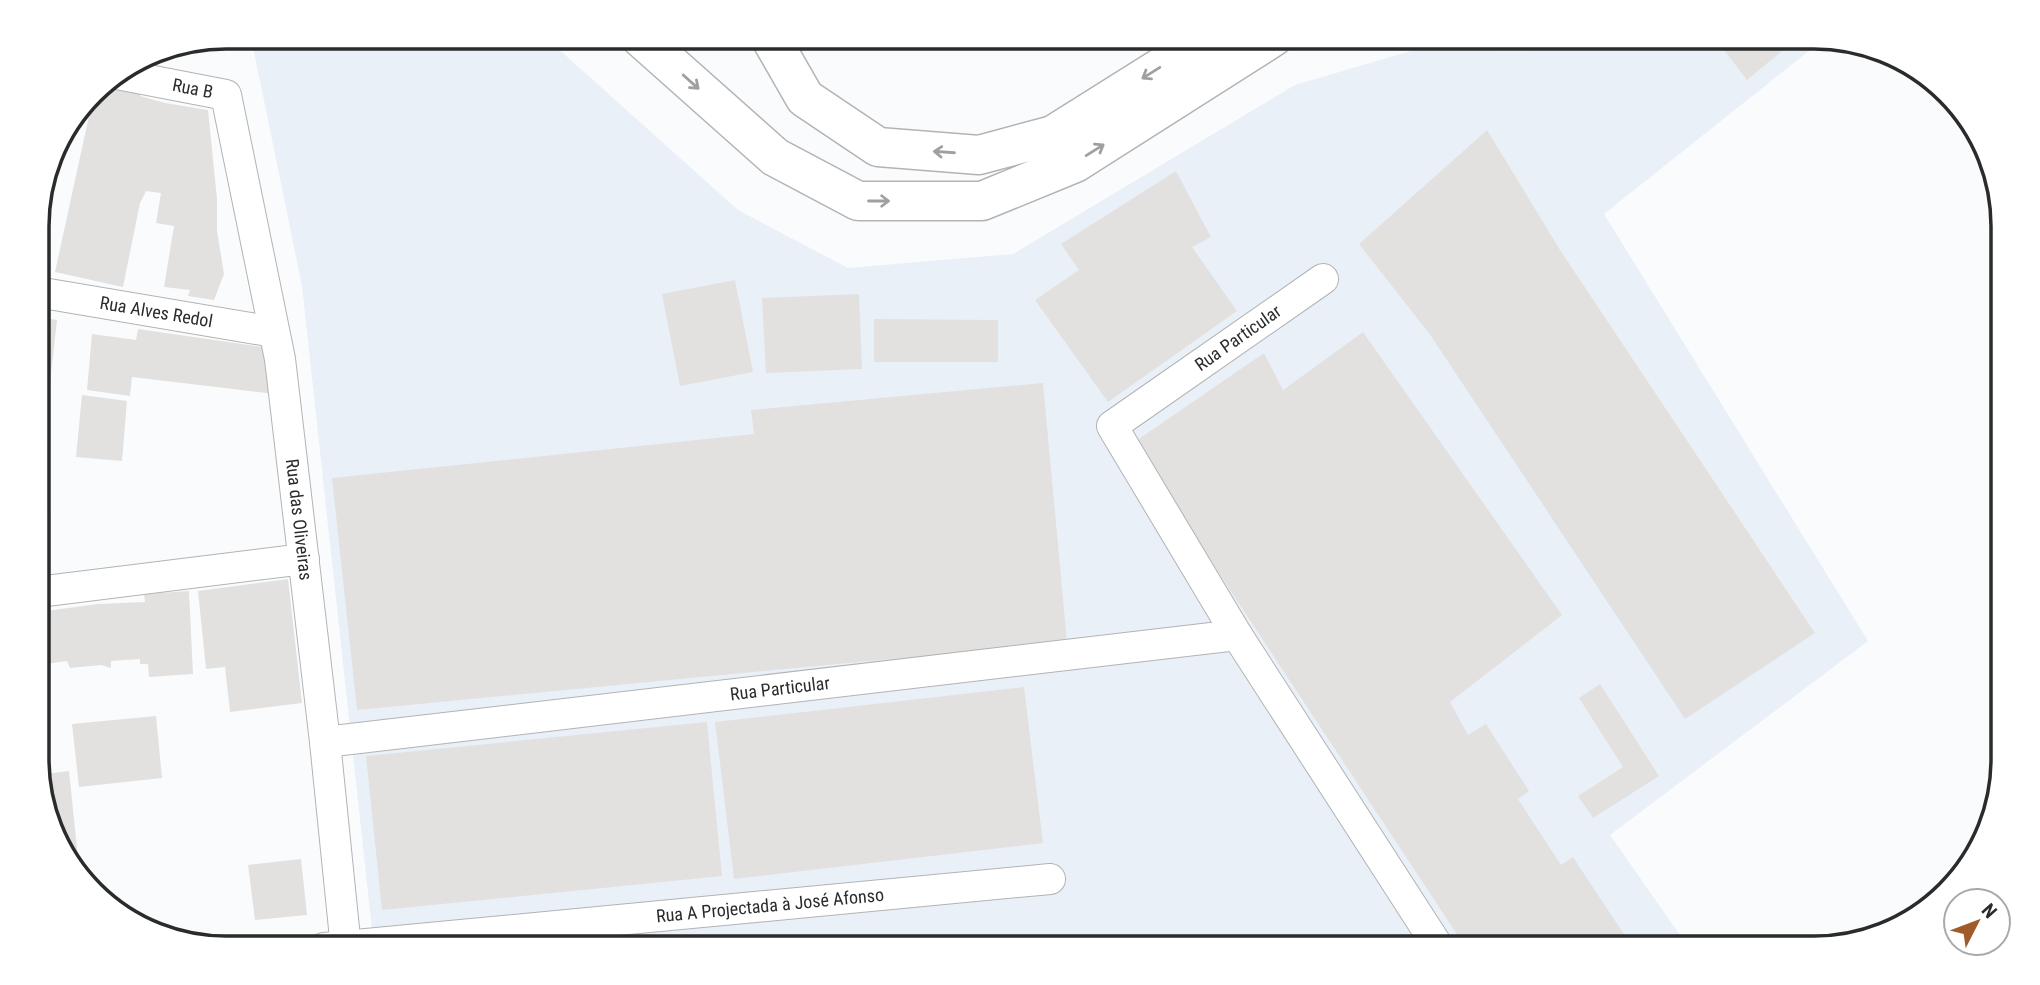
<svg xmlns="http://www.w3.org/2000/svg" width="2040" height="985" font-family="'Roboto Condensed',sans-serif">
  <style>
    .built { fill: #eaf0f8 }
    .building { fill: #e2e1df }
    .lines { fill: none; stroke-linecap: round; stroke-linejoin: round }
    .street-casing { stroke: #b2b3b4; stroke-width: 32 }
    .highway-casing { stroke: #b2b3b4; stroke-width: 41 }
    .street { stroke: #fff; stroke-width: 30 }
    .highway { stroke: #fff; stroke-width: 38 }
    .oneway { stroke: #9fa0a0 }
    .labels { text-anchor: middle; stroke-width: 7; stroke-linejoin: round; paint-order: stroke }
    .street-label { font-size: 18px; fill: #2a2b2b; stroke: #fff }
    .rim { fill: none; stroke: #2a2b2b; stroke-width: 3.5 }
  </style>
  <rect width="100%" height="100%" fill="#fafbfd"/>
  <!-- built -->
  <path class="built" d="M 251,37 L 545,37 L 738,210 L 848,268 L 1013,254 L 1295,85 L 1414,50 L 1532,51 L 1553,37 L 1814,37 L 1824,39 L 1604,214 L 1868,641 L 1610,835 L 1689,948 L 374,948 L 302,286 Z"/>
  <!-- building -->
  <path class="building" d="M 1714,37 L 1799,37 L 1747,80 Z
    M 195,43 L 181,57 L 153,52 L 154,51 Z
    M 101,84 L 141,93 L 140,96 L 165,103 L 208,110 L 217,199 L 217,231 L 224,274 L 214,300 L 188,296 L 190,290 L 164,287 L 174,226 L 156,223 L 161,193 L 146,191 L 140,203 L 123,287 L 55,272 L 94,93 Z
    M 1487,130 L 1560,250 L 1815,633 L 1685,719 L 1431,336 L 1359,244 Z
    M 1176,171 L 1211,237 L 1192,247 L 1237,311 L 1108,402 L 1035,300 L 1079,270 L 1061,244 Z
    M 735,280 L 753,372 L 680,386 L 662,294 Z
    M 859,294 L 862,369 L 766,373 L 762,298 Z
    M 37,317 L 57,320 L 50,383 L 38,381 Z
    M 874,319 L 998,320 L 998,362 L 874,362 Z
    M 138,329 L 269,348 L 274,394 L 132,377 L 130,396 L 87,390 L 92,334 L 136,340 Z
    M 1363,332 L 1562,615 L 1450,702 L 1468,735 L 1486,724 L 1529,791 L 1518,799 L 1561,865 L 1573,857 L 1633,948 L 1466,948 L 1133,443 L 1264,353 L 1283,390 Z
    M 1043,383 L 1067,642 L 357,710 L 332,478 L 754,434 L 751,410 Z
    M 82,395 L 127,401 L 122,461 L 76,457 Z
    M 38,506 L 42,506 L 49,565 L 38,567 Z
    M 288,579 L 302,703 L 230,712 L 225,667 L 206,669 L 198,591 Z
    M 189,591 L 193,674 L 149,677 L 148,664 L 140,664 L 140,659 L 111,661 L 111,668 L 101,665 L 70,668 L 67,661 L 38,665 L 38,612 L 98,604 L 145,602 L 144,594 Z
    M 1600,684 L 1659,776 L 1593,818 L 1578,796 L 1623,767 L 1579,698 Z
    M 1024,687 L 1043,843 L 734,879 L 715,722 Z
    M 156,716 L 162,778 L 79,787 L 72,724 Z
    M 707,722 L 722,876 L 382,910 L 366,756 Z
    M 69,771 L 80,877 L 76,874 L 38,784 L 38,775 Z
    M 301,859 L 307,915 L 255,920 L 248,865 Z"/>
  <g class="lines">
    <defs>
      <g id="street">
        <path id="s1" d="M 117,74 L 226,95 L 280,359 L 325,742 L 346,948"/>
        <path d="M 1323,279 L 1112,426 L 1237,635 L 1439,948"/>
        <path id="s2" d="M 37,292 L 274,332"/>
        <path d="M 38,592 L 304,559"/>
        <path id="s3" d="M 325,742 L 1237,635"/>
        <path id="s4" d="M 324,948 L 1050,879"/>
      </g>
      <path id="highway" d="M 640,37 L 775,157 L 858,201 L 982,201 L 1075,163 L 1273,37
        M 770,37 L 805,98 L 878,147 L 979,155 L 1053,135 L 1209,37"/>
    </defs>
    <!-- street casing -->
    <use href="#street" class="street-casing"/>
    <!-- highway casing -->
    <use href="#highway" class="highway-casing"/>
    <!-- street -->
    <use href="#street" class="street"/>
    <!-- highway -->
    <use href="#highway" class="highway"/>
  </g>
  <!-- one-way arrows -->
  <defs><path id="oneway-shaft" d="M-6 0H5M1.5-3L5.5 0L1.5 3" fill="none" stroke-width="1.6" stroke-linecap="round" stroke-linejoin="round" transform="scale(1.75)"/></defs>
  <g class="oneway">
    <use href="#oneway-shaft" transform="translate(1151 73) rotate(148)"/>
    <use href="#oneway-shaft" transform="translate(691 82) rotate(42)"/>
    <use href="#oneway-shaft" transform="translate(1095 150) rotate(-32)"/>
    <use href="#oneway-shaft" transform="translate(944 152) rotate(-176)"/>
    <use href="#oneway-shaft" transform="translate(879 201)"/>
  </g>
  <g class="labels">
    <!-- street labels -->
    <g class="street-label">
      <text dy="6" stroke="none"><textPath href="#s1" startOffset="77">Rua B</textPath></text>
      <text dy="6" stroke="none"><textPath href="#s2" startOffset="121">Rua Alves Redol</textPath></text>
      <text transform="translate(1238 338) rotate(-35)" y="6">Rua Particular</text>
      <text dy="6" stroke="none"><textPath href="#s1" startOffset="542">Rua das Oliveiras</textPath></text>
      <text dy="6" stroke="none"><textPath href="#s3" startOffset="458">Rua Particular</textPath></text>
      <text dy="6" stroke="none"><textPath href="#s4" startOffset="448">Rua A Projectada à José Afonso</textPath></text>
    </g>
  </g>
  <!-- crop -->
  <path d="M0 0H2040V985H0ZM226 49H1814A177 177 0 0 1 1991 226V759A177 177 0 0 1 1814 936H226A177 177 0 0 1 49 759V226A177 177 0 0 1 226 49Z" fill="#fff" fill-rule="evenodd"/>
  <path class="rim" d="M226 49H1814A177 177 0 0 1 1991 226V759A177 177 0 0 1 1814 936H226A177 177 0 0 1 49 759V226A177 177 0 0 1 226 49Z"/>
  <!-- north arrow -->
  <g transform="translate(1977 922) rotate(48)"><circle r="33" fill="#ffffff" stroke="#aaaaaa" stroke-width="2"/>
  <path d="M0-5L12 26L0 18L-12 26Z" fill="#9f5c2a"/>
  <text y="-10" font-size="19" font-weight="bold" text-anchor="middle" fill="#2a2b2b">N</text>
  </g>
</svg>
